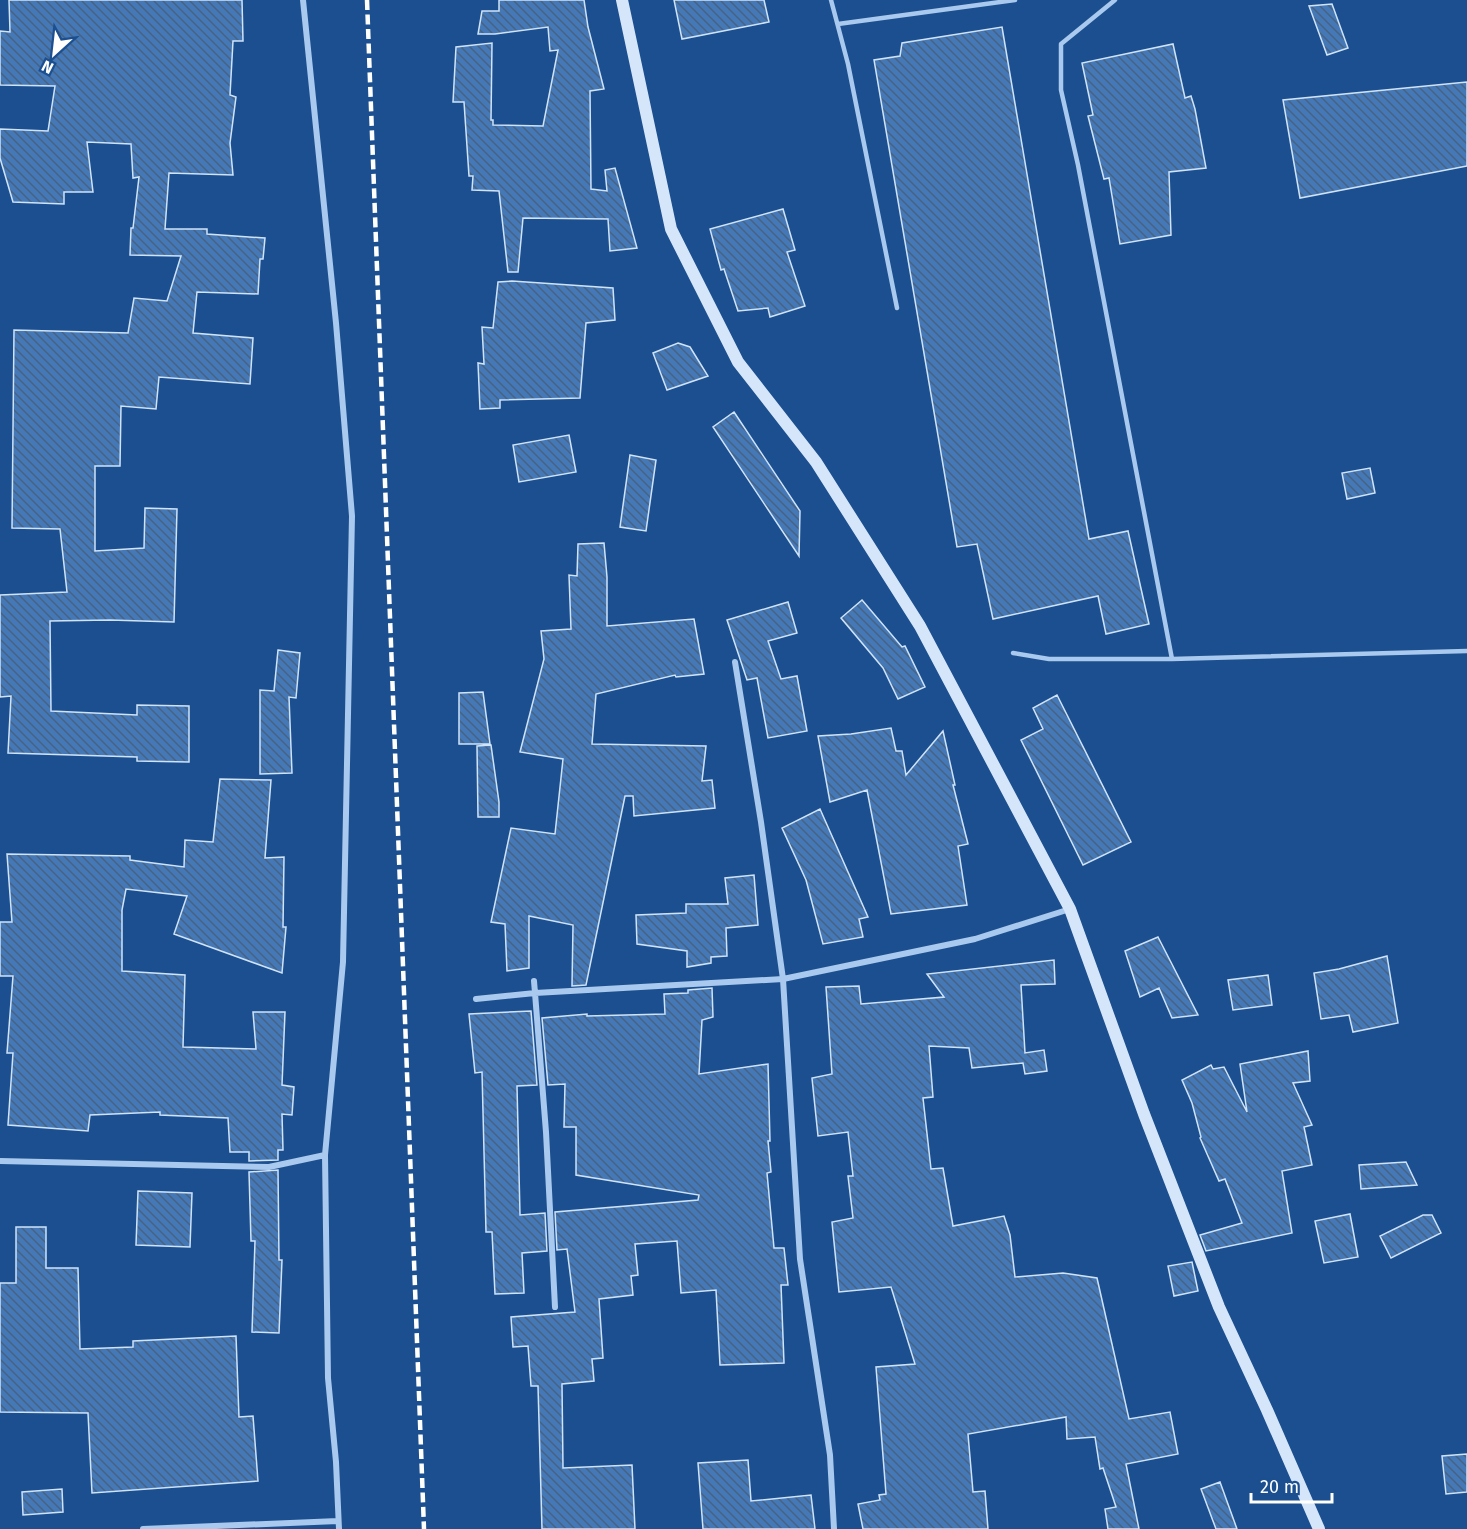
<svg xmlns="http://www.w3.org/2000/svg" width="1467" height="1529" font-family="'Fira Sans',sans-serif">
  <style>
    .building { fill: url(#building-back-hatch); stroke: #cfe3fa; stroke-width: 1.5 }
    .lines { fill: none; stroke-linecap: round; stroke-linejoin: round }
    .lane { stroke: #a9c9ee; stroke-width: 4.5 }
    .street { stroke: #a9c9ee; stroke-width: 6 }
    .secondary { stroke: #d6e6fa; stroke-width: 12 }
    .rail { stroke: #fff; stroke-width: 4.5; stroke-dasharray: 10 4.5; stroke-linecap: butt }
  </style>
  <defs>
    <pattern id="building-back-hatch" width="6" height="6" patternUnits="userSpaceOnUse" patternTransform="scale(1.5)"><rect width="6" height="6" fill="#4478b7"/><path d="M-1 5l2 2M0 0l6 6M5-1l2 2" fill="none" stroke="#486282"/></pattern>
  </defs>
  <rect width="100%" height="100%" fill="#1b4f8f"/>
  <!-- building -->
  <path class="building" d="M 9,0 L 242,0 L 243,41 L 233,41 L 230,95 L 236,97 L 230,143 L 233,175 L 169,173 L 165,229 L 207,229 L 207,234 L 265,238 L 263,259 L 260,259 L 258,294 L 197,292 L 193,333 L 253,338 L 250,384 L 159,377 L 156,409 L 121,406 L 120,466 L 95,466 L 95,551 L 144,548 L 145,508 L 177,509 L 174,622 L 110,620 L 50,621 L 51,711 L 137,715 L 137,705 L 189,706 L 189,762 L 137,761 L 137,757 L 8,753 L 11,696 L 0,697 L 0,595 L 67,592 L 60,529 L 12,528 L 14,330 L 128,333 L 134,298 L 167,301 L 181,256 L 130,255 L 131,228 L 133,228 L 139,177 L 133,178 L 131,144 L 87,142 L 93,192 L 64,192 L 64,204 L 13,202 L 0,158 L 0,129 L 48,131 L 55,86 L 0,85 L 0,31 L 10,32 Z
    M 499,0 L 584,0 L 588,27 L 604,89 L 590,91 L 591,189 L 607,191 L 605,170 L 615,168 L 637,248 L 610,251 L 608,219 L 523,218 L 518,272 L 508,272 L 499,191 L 472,190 L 473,176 L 469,176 L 464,102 L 453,102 L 456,47 L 492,43 L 491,120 L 493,120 L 493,125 L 543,126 L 558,50 L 550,51 L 548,27 L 495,34 L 478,34 L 482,11 L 499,11 Z
    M 674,0 L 764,0 L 769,22 L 682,39 Z
    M 1332,4 L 1348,48 L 1327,55 L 1309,6 Z
    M 1002,27 L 1089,539 L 1128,531 L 1149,624 L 1106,634 L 1098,596 L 993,619 L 977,544 L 957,547 L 874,60 L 900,56 L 902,43 Z
    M 1173,44 L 1185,98 L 1191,96 L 1195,109 L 1206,168 L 1169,172 L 1171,235 L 1120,244 L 1109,178 L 1104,179 L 1088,116 L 1093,115 L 1082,63 Z
    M 1467,82 L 1467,166 L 1300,198 L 1283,100 Z
    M 783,209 L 795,250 L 787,252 L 805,306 L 770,317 L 768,308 L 738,311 L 724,269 L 721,270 L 710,229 Z
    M 512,281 L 613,288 L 615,320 L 586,323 L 580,398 L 500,400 L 500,408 L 480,409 L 478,363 L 484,364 L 482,327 L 493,328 L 498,282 Z
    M 678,343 L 690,347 L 708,376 L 667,390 L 653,353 Z
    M 734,412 L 800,511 L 799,556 L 713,427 Z
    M 569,435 L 576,472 L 519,482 L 513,445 Z
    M 630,455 L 656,460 L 646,531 L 620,527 Z
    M 1370,468 L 1375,493 L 1347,499 L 1342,473 Z
    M 604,543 L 607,577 L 607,626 L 694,619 L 704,674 L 676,677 L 675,675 L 596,694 L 592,744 L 706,746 L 702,781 L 712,780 L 715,808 L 634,816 L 633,796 L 625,796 L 586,985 L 572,986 L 573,925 L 529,916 L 529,968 L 507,971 L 505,924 L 491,922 L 511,828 L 555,834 L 563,759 L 520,752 L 544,659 L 541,631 L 571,629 L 569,575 L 577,576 L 578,544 Z
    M 862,600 L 902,647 L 905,646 L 925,687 L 898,699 L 883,668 L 841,618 Z
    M 788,602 L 797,633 L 768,641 L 781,679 L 797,676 L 807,731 L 768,738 L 757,678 L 747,680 L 727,620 Z
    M 278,650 L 300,653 L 296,698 L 289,697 L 292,773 L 260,774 L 260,690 L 274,691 Z
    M 483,692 L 490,744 L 459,744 L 459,693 Z
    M 1057,695 L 1131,842 L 1083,865 L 1021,740 L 1043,729 L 1033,708 Z
    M 891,728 L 896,751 L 902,751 L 906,775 L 943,731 L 955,785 L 953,785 L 968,844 L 958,846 L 967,905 L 891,914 L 867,790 L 830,802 L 818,736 L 851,734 Z
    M 491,745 L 499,802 L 499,817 L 478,817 L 477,746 Z
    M 220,779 L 271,780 L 265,858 L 284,857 L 283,927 L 286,927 L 282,973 L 174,934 L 187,896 L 126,889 L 122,910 L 122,971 L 185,975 L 183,1047 L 256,1049 L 253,1012 L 285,1012 L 282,1085 L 294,1087 L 292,1115 L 282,1114 L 283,1150 L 278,1150 L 278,1160 L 249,1161 L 249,1152 L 230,1152 L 228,1118 L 160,1115 L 160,1112 L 90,1115 L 88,1131 L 8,1125 L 13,1053 L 7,1053 L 13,976 L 0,976 L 0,922 L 12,922 L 7,854 L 130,856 L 130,860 L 184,867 L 185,840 L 213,842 Z
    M 820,809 L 868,917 L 859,919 L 863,937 L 823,944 L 806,880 L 782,828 Z
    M 754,875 L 758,925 L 726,928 L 727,956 L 711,957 L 711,963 L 687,967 L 687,951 L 637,944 L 636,915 L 686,913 L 686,904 L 728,904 L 725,878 Z
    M 1158,937 L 1198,1015 L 1172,1018 L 1159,988 L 1140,997 L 1125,951 Z
    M 1387,956 L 1398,1023 L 1353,1032 L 1349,1015 L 1321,1019 L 1314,973 L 1339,969 Z
    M 1054,960 L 1055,984 L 1021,985 L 1025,1053 L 1044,1050 L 1047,1071 L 1025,1074 L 1023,1063 L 972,1068 L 969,1048 L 929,1046 L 933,1097 L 923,1098 L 931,1169 L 943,1168 L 953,1226 L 1004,1216 L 1010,1235 L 1015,1277 L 1063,1273 L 1097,1278 L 1129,1419 L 1170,1412 L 1178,1454 L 1126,1464 L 1139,1529 L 1108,1529 L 1105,1509 L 1116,1507 L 1103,1468 L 1100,1469 L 1095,1437 L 1067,1439 L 1066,1417 L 968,1434 L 973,1492 L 985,1491 L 988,1529 L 863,1529 L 858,1504 L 880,1500 L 879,1495 L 886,1494 L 876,1367 L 915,1364 L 891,1287 L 839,1292 L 832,1222 L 853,1218 L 848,1176 L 853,1176 L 848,1132 L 818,1136 L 812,1078 L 832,1074 L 826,987 L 859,986 L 861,1004 L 944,997 L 927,974 Z
    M 1268,975 L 1272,1005 L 1233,1010 L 1228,980 Z
    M 712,988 L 713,1017 L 702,1020 L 699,1074 L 768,1064 L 770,1141 L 768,1141 L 771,1172 L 767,1173 L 774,1248 L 784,1248 L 788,1285 L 781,1285 L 784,1363 L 720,1365 L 716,1290 L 681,1293 L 677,1241 L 635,1244 L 638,1275 L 631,1276 L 633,1295 L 599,1299 L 603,1358 L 592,1359 L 594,1381 L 562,1384 L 563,1468 L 632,1465 L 635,1529 L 542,1529 L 538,1386 L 531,1386 L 528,1346 L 513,1347 L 511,1317 L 575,1312 L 567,1249 L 557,1250 L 555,1212 L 698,1200 L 699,1195 L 576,1175 L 576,1127 L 564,1127 L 565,1084 L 548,1085 L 542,1018 L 587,1014 L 587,1016 L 665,1014 L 664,994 L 688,993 L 688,990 Z
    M 531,1011 L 537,1085 L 517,1086 L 520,1215 L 545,1213 L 547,1251 L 522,1253 L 524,1293 L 495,1294 L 492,1232 L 486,1232 L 482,1072 L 475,1073 L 469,1014 Z
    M 1308,1051 L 1310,1081 L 1293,1083 L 1312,1125 L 1304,1127 L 1312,1165 L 1282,1171 L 1292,1233 L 1206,1251 L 1200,1235 L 1242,1223 L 1225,1179 L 1219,1181 L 1200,1138 L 1201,1137 L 1192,1103 L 1182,1080 L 1211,1065 L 1213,1069 L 1224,1067 L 1247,1112 L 1240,1064 Z
    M 1406,1162 L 1417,1185 L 1361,1189 L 1359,1165 Z
    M 278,1170 L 279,1260 L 282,1260 L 279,1333 L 252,1332 L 255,1241 L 251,1241 L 249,1172 Z
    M 138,1191 L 192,1193 L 190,1247 L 136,1245 Z
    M 1350,1214 L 1358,1257 L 1324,1263 L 1315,1221 Z
    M 1423,1215 L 1432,1215 L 1441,1233 L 1391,1258 L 1380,1236 Z
    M 16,1227 L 46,1227 L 46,1268 L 78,1268 L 80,1349 L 133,1347 L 133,1341 L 236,1336 L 239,1417 L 253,1416 L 258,1481 L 92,1493 L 88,1413 L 0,1412 L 0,1283 L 16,1283 Z
    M 1192,1262 L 1198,1291 L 1174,1296 L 1168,1266 Z
    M 1467,1454 L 1467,1492 L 1446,1494 L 1442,1456 Z
    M 748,1460 L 751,1501 L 811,1495 L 815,1529 L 703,1529 L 698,1463 Z
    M 1220,1482 L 1237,1529 L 1216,1529 L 1201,1489 Z
    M 62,1489 L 63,1512 L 23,1515 L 22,1492 Z"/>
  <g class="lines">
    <!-- lane -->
    <path class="lane" d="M 831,0 L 848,64 L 897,308
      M 1115,0 L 1061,44 L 1061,90 L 1078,165 L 1172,659
      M 838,24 L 1015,0
      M 1013,653 L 1049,659 L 1172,659 L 1467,651"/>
    <!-- street -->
    <path class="street" d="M 303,0 L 336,323 L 352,516 L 343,962 L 325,1155
      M 735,662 L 761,822 L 783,979 L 800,1259 L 830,1455 L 834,1529
      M 534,981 L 535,993 L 783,979 L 975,939 L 1070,909
      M 476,999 L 535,993 L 546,1132 L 555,1307
      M 0,1161 L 269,1167 L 325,1155 L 328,1378 L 336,1462 L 339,1529
      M 143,1529 L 338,1521"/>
    <!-- secondary -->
    <path class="secondary" d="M 622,0 L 671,229 L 738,362 L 816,462 L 920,626 L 1070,909 L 1144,1114 L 1219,1307 L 1267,1410 L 1319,1529"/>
    <!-- rail -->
    <path class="rail" d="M 367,0 L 424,1529"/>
  </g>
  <!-- north arrow -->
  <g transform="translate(54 54) rotate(207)" stroke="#1b4f8f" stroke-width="4.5" paint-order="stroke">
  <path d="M0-4.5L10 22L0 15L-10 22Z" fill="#ffffff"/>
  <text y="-9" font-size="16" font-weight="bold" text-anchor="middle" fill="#ffffff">N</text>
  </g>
  <!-- scale -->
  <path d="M1251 1493v9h81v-9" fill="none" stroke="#ffffff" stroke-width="3"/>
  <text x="1260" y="1493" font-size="18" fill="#ffffff" stroke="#1b4f8f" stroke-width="4.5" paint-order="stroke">20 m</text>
</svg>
